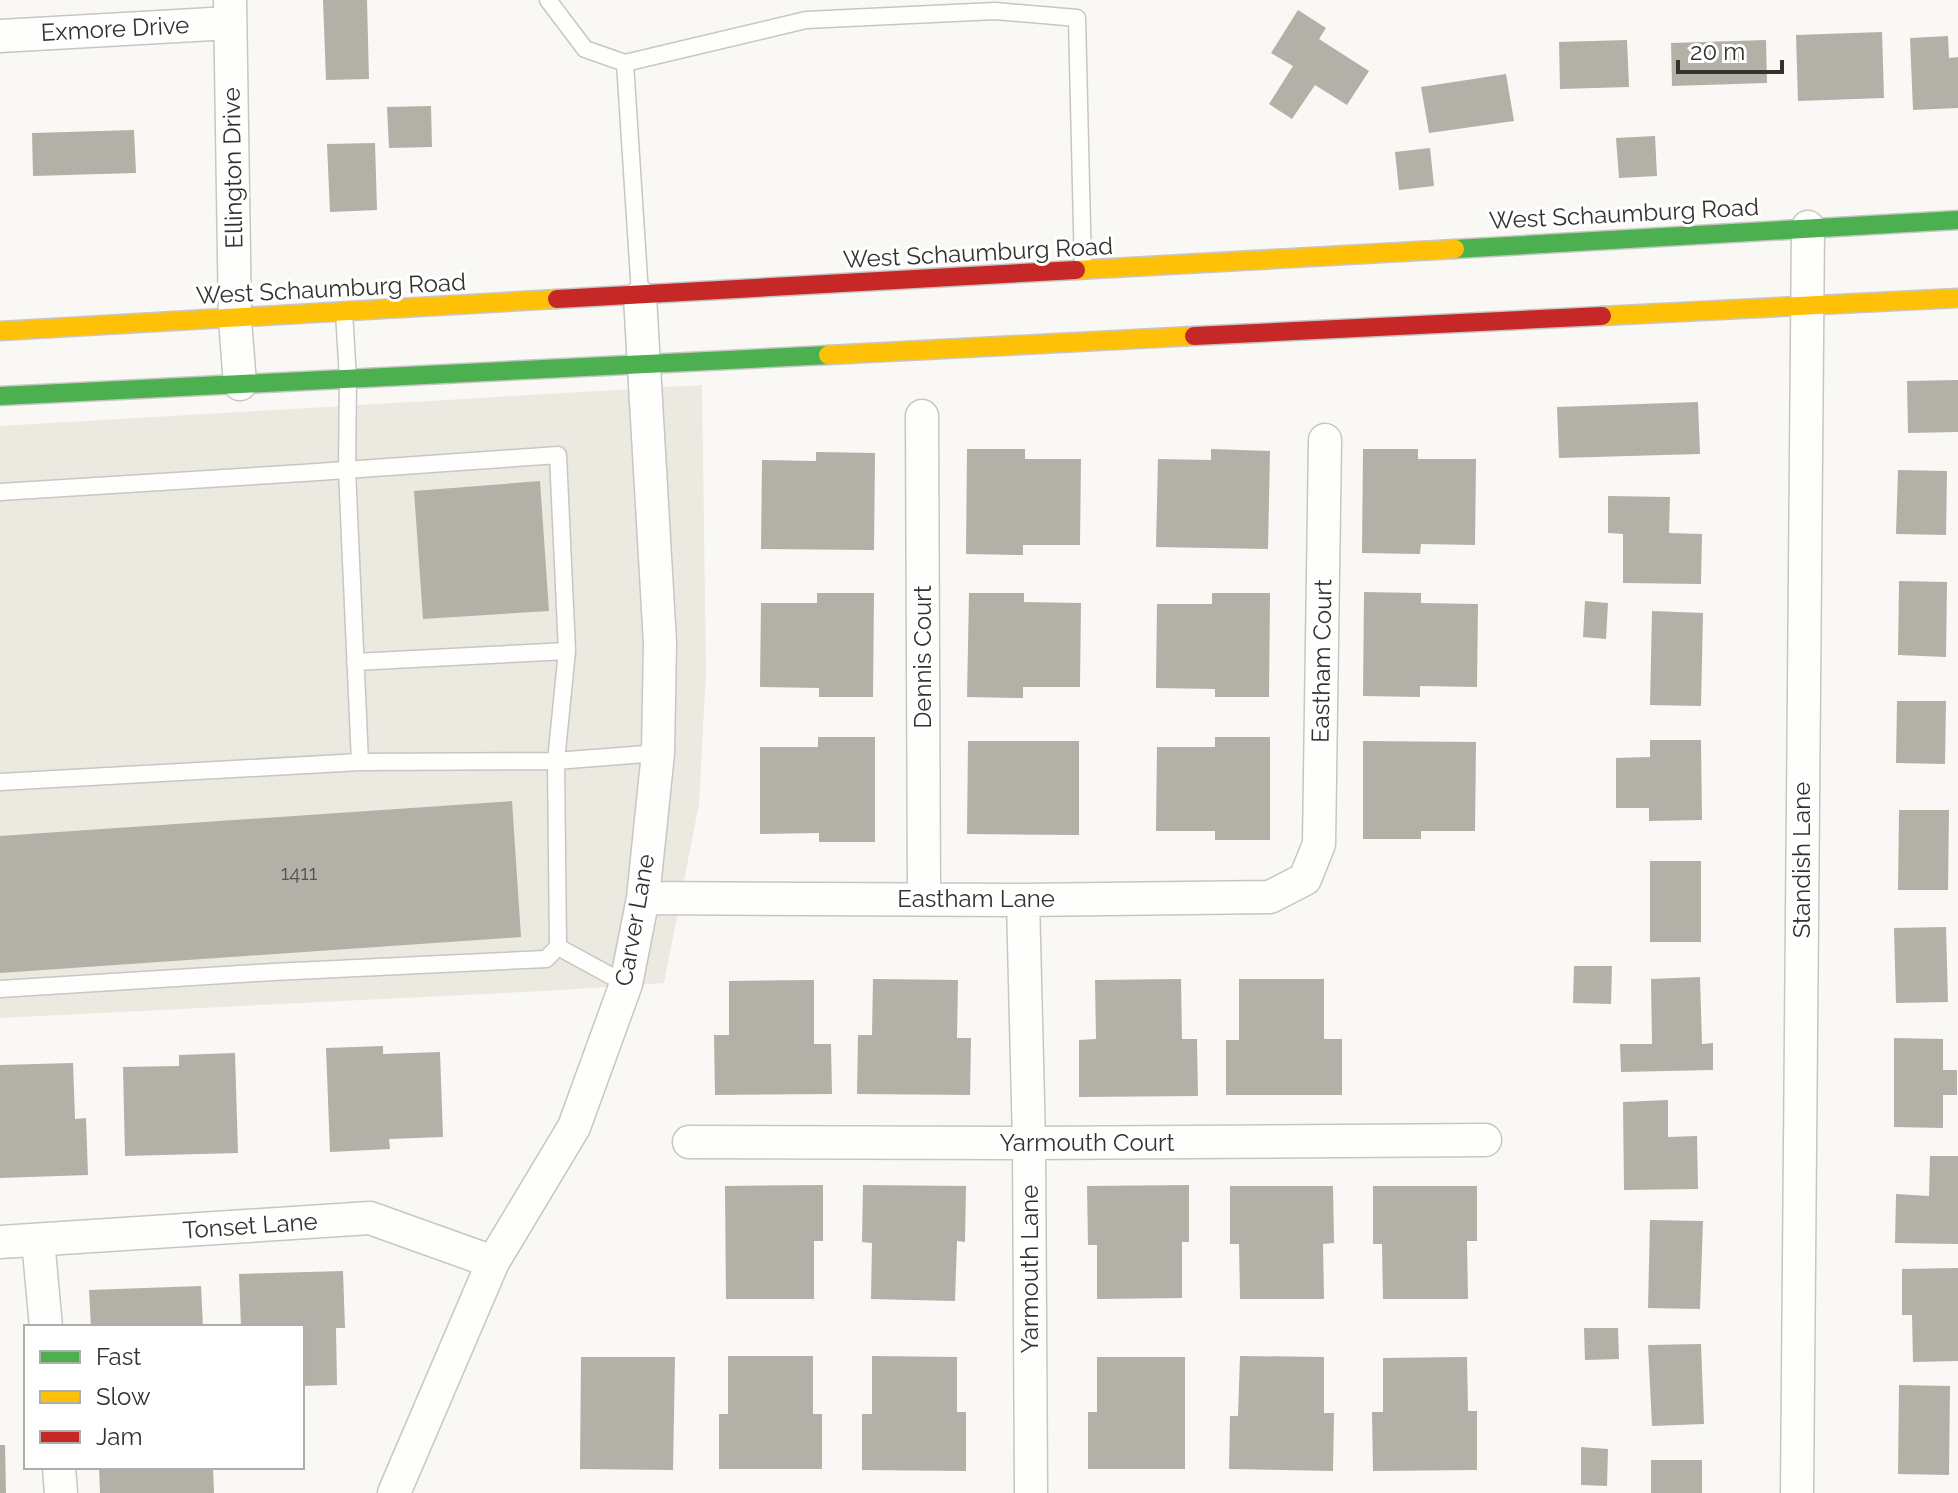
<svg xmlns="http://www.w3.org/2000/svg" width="1958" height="1493" font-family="Raleway,sans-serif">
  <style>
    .built { fill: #ebe9e0 }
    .building { fill: #b3b0a7 }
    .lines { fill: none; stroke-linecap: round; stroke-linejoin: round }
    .lane-casing { stroke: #c7c6c4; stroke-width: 19 }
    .street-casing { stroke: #c7c6c4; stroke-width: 35 }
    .fast-casing { stroke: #c7c6c4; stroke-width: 21 }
    .slow-casing { stroke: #c7c6c4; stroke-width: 21 }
    .jam-casing { stroke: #c7c6c4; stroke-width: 21 }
    .lane { stroke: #fefefd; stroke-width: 16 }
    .street { stroke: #fefefd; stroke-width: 32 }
    .fast { stroke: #4caf50; stroke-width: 18 }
    .slow { stroke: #ffc107; stroke-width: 18 }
    .jam { stroke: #c62828; stroke-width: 18 }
    .labels { text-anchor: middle; stroke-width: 6; stroke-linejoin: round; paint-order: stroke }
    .number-label { font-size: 20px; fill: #53524d }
    .street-label { font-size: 24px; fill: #33322f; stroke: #fff }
  </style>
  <rect width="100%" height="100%" fill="#f9f8f4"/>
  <!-- built -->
  <path class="built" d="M 702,385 L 706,672 L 699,804 L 664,983 L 563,990 L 0,1018 L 0,426 Z"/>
  <!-- building -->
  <path class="building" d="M 323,0 L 367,0 L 369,79 L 326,80 Z
    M 1298,10 L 1326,28 L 1319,39 L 1369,71 L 1347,105 L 1315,85 L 1292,119 L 1269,104 L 1293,66 L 1271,53 Z
    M 1882,32 L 1884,98 L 1798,101 L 1796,35 Z
    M 1948,36 L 1949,58 L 1958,57 L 1958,108 L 1913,110 L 1910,38 Z
    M 1627,40 L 1629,87 L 1560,89 L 1559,42 Z
    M 1766,40 L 1767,83 L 1672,86 L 1671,43 Z
    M 1506,74 L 1514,121 L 1429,133 L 1421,87 Z
    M 431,106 L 432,147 L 389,148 L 387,107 Z
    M 134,130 L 136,173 L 33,176 L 32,133 Z
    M 1655,136 L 1657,176 L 1619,178 L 1616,138 Z
    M 375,143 L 377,210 L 330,212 L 327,144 Z
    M 1430,148 L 1434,186 L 1399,190 L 1395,152 Z
    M 1958,380 L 1958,432 L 1908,433 L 1907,381 Z
    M 1698,402 L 1700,454 L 1559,458 L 1557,407 Z
    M 967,449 L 1025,449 L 1025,459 L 1081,459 L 1080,545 L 1023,545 L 1023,555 L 966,554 Z
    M 1211,449 L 1270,451 L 1268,549 L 1156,547 L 1158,459 L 1211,460 Z
    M 1363,449 L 1418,449 L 1418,459 L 1476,459 L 1475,545 L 1421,544 L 1420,554 L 1362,553 Z
    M 816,452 L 875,453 L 874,550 L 761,549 L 762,460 L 816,461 Z
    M 1898,470 L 1947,471 L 1946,535 L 1896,534 Z
    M 540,481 L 549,611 L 423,619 L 414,491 Z
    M 1608,496 L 1670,497 L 1669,533 L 1702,534 L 1701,584 L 1623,583 L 1623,534 L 1608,533 Z
    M 1899,581 L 1947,582 L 1946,657 L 1898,655 Z
    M 1364,592 L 1421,593 L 1421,603 L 1478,604 L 1477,687 L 1420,686 L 1420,697 L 1363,696 Z
    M 817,593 L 874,593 L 873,697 L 819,697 L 819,688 L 760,687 L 761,603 L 817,603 Z
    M 969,593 L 1024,593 L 1024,602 L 1081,603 L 1080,687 L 1023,687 L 1023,698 L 967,697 Z
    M 1212,593 L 1270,593 L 1269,697 L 1215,697 L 1215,689 L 1156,688 L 1157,604 L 1212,604 Z
    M 1585,601 L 1608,603 L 1606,639 L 1583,637 Z
    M 1652,611 L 1703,613 L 1701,706 L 1650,705 Z
    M 1897,701 L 1946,701 L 1945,764 L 1896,763 Z
    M 818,737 L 875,737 L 875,842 L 819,842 L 819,833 L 760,834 L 760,747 L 818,747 Z
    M 1215,737 L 1270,737 L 1270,840 L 1215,840 L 1215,831 L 1156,831 L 1157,747 L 1215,747 Z
    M 1650,740 L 1701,740 L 1702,820 L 1649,821 L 1649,808 L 1616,808 L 1616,758 L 1650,757 Z
    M 968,741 L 1079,741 L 1079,835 L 967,834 Z
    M 1363,741 L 1476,742 L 1475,831 L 1421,831 L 1421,839 L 1363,839 Z
    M 512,801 L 521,937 L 0,973 L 0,836 Z
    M 1899,810 L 1949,810 L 1948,890 L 1898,890 Z
    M 1650,861 L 1701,861 L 1701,942 L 1650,942 Z
    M 1946,927 L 1948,1002 L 1896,1003 L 1894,928 Z
    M 1574,966 L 1612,966 L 1611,1004 L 1573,1003 Z
    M 1700,977 L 1702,1044 L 1713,1043 L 1713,1070 L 1621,1072 L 1620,1044 L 1652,1044 L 1651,979 Z
    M 873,979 L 958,980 L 957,1038 L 971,1038 L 970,1095 L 857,1094 L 858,1035 L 872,1035 Z
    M 1181,979 L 1182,1039 L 1197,1039 L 1198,1096 L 1079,1097 L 1079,1040 L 1096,1039 L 1095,980 Z
    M 1239,979 L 1324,979 L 1324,1039 L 1342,1039 L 1342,1095 L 1226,1095 L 1226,1040 L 1239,1040 Z
    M 814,980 L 814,1044 L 831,1044 L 832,1094 L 715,1095 L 714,1035 L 729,1035 L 729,981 Z
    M 1894,1038 L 1943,1039 L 1943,1070 L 1957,1070 L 1957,1095 L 1943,1095 L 1943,1128 L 1894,1127 Z
    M 383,1046 L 383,1054 L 440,1052 L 443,1137 L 389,1139 L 390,1149 L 330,1152 L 326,1048 Z
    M 235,1053 L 238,1153 L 125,1156 L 123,1067 L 179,1066 L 179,1055 Z
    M 73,1063 L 75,1119 L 86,1118 L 88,1175 L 0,1178 L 0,1065 Z
    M 1668,1100 L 1668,1137 L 1697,1136 L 1698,1189 L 1624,1190 L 1623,1102 Z
    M 1930,1156 L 1958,1156 L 1958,1244 L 1895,1243 L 1896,1194 L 1929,1196 Z
    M 823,1185 L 823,1241 L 814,1241 L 814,1299 L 726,1299 L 725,1186 Z
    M 863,1185 L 966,1186 L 965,1242 L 957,1241 L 955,1301 L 871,1299 L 872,1243 L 862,1242 Z
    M 1189,1185 L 1189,1242 L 1182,1242 L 1182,1298 L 1097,1299 L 1097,1245 L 1088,1245 L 1087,1186 Z
    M 1230,1186 L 1333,1186 L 1334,1243 L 1323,1244 L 1324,1299 L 1240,1299 L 1239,1244 L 1230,1244 Z
    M 1373,1186 L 1477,1186 L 1477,1241 L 1467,1241 L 1468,1299 L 1383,1299 L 1382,1244 L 1373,1244 Z
    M 1650,1220 L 1703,1221 L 1700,1309 L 1648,1308 Z
    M 1958,1268 L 1958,1361 L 1913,1362 L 1912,1315 L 1902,1315 L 1902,1269 Z
    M 343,1271 L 345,1328 L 336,1328 L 337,1385 L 302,1386 L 302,1327 L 241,1327 L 239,1274 Z
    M 201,1286 L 203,1327 L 91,1327 L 89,1290 Z
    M 1584,1328 L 1618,1328 L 1619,1359 L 1585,1360 Z
    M 1701,1344 L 1704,1424 L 1652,1426 L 1648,1345 Z
    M 728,1356 L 813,1356 L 813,1414 L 822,1414 L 822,1469 L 719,1469 L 719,1414 L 728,1414 Z
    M 872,1356 L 957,1357 L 957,1412 L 966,1412 L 966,1471 L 862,1470 L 862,1414 L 872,1414 Z
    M 1240,1356 L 1324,1357 L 1324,1413 L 1334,1413 L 1333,1471 L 1229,1469 L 1230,1416 L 1238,1416 Z
    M 581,1357 L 675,1357 L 673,1470 L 580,1469 Z
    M 1097,1357 L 1185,1357 L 1185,1469 L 1088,1469 L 1088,1412 L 1097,1412 Z
    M 1467,1357 L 1468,1411 L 1477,1411 L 1477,1470 L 1373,1471 L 1372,1412 L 1383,1412 L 1383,1358 Z
    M 1899,1385 L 1950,1386 L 1949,1475 L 1898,1474 Z
    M 0,1445 L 5,1445 L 6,1493 L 0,1493 Z
    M 1581,1447 L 1608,1449 L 1607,1486 L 1581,1485 Z
    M 1651,1460 L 1702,1460 L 1702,1493 L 1651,1493 Z
    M 99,1467 L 213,1467 L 214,1493 L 100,1493 Z"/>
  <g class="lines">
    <defs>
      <path id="lane" d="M 548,0 L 585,49 L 625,63
        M 640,294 L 625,63 L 806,20 L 995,11 L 1077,18 L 1083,270
        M 0,492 L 303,473 L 558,455 L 567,651 L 556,761 L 360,762 L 347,470 L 348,379 L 344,312
        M 355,662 L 567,651
        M 0,782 L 360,762
        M 626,984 L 558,947 L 556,761 L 658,753
        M 0,989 L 273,972 L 546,959 L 558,947"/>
      <path id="street" d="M 230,0 L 235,320 L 240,384
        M 0,36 L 230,23
        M 922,416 L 924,899
        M 643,898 L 1023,900 L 1270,897 L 1305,879 L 1319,844 L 1325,440
        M 1023,900 L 1029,1143 L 1031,1493
        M 689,1142 L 1029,1143 L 1485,1140
        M 38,1240 L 46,1327
        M 0,1242 L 370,1218 L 493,1262
        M 59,1467 L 61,1493
        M 394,1493 L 493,1262 L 574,1127 L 626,984 L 643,898 L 658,753 L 660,643 L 640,297
        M 1797,1493 L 1808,227"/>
      <path id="fast" d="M 1455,249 L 1958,220
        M 0,396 L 828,355"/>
      <path id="slow" d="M 1076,270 L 1455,249
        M 1602,316 L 1958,298
        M 0,331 L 557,299
        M 828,355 L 1194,336"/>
      <path id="jam" d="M 557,299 L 1076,270
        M 1194,336 L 1602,316"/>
    </defs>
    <!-- lane casing -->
    <use href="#lane" class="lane-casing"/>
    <!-- street casing -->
    <use href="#street" class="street-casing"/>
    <!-- fast casing -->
    <use href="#fast" class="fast-casing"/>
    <!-- slow casing -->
    <use href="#slow" class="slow-casing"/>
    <!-- jam casing -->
    <use href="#jam" class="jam-casing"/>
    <!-- lane -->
    <use href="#lane" class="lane"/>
    <!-- street -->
    <use href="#street" class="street"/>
    <!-- fast -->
    <use href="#fast" class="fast"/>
    <!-- slow -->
    <use href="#slow" class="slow"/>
    <!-- jam -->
    <use href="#jam" class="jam"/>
  </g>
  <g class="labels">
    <!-- number labels -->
    <g class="number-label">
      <text x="299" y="880">1411</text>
    </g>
    <!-- street labels -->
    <g class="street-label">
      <text transform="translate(115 29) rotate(-3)" y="8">Exmore Drive</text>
      <text transform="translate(233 168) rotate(-91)" y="8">Ellington Drive</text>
      <text transform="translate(1624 214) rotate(-3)" y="8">West Schaumburg Road</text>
      <text transform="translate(978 253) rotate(-3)" y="8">West Schaumburg Road</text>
      <text transform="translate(331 289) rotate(-3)" y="8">West Schaumburg Road</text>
      <text transform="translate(923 657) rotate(-90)" y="8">Dennis Court</text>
      <text transform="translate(1322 661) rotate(-89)" y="8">Eastham Court</text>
      <text transform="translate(1802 860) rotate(-90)" y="8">Standish Lane</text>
      <text x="976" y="907">Eastham Lane</text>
      <text transform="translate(635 920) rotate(-80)" y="8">Carver Lane</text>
      <text x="1087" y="1151">Yarmouth Court</text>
      <text transform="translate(250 1226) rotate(-4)" y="8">Tonset Lane</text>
      <text transform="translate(1030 1269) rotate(-90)" y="8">Yarmouth Lane</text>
    </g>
  </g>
  <!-- legend -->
  <rect x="24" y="1325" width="280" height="144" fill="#ffffff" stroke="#adadac" stroke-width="2"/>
  <rect x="40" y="1351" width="40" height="12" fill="#4caf50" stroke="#adadac" stroke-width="2"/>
  <text x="96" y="1365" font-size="24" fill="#33322f">Fast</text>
  <rect x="40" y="1391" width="40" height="12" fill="#ffc107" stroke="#adadac" stroke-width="2"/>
  <text x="96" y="1405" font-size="24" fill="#33322f">Slow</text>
  <rect x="40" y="1431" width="40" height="12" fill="#c62828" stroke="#adadac" stroke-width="2"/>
  <text x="96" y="1445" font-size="24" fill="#33322f">Jam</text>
  <!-- scale -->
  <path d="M1678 60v12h104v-12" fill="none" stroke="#33322f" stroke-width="4"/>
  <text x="1690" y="60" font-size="24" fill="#33322f" stroke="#ffffff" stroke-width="6" paint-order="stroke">20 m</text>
</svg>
